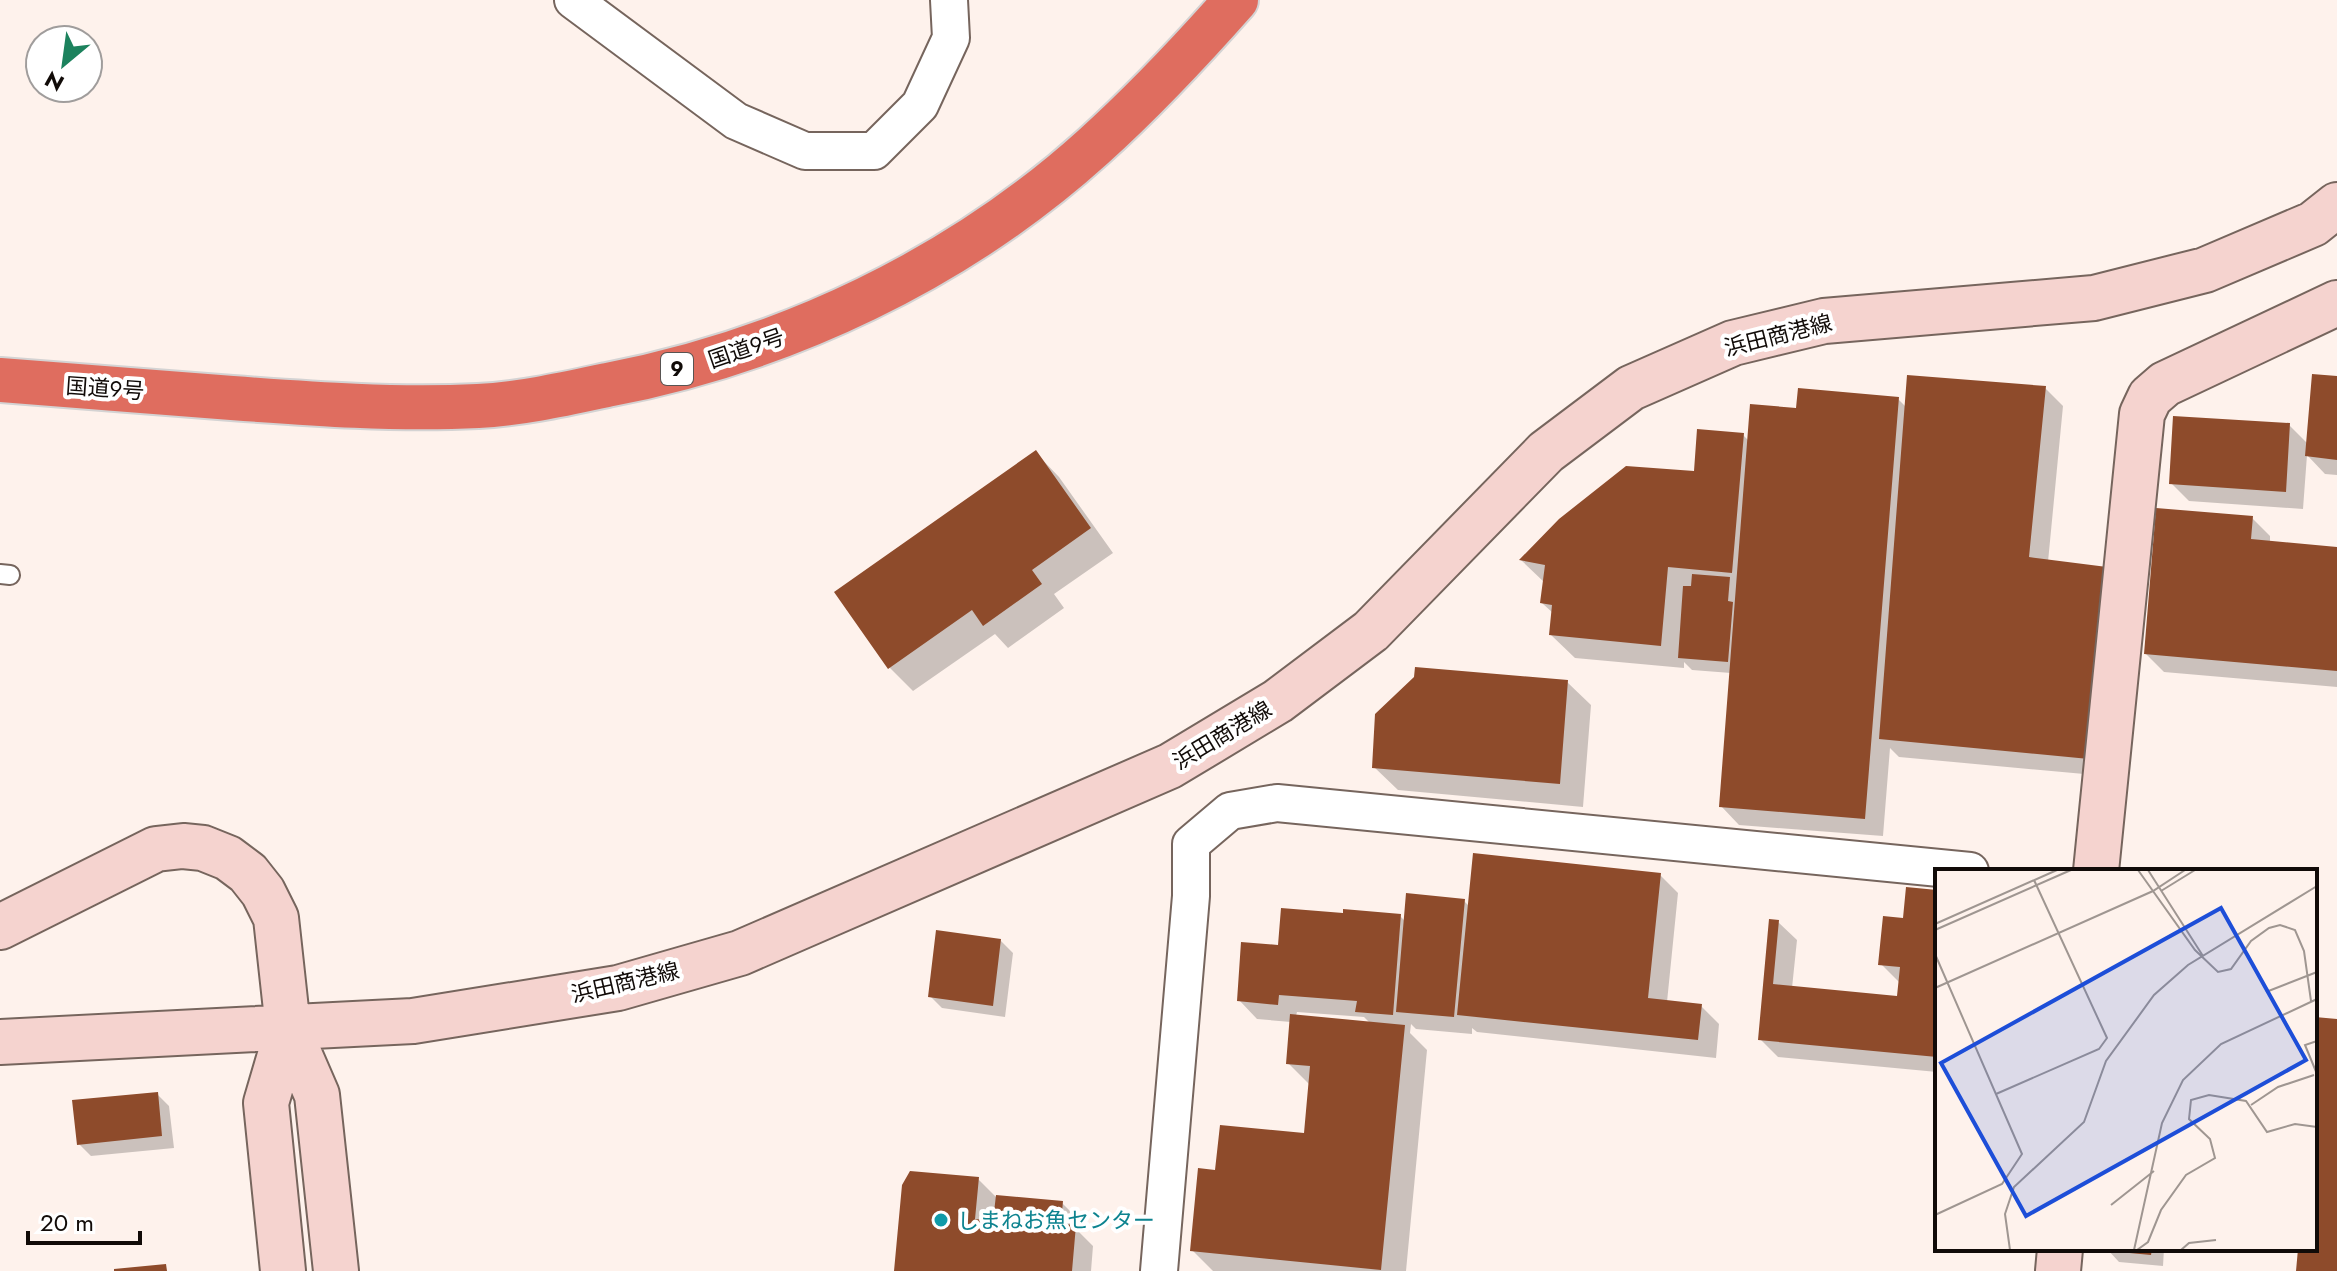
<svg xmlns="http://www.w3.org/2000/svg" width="2337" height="1271" font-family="Jost,'Noto Sans JP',sans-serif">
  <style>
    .shadow { fill: #0003; fill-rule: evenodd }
    .building { fill: #8e4b2b }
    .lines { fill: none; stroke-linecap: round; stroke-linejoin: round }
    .lane-casing { stroke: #76655d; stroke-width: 22 }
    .street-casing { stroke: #76655d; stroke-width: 40 }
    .secondary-casing { stroke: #76655d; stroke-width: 48 }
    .highway-casing { stroke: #d4d3d3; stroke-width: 48 }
    .lane { stroke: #fff; stroke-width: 18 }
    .street { stroke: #fff; stroke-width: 36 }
    .secondary { stroke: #f5d3cf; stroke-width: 44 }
    .highway { stroke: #df6d5f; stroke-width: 44 }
    .culture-dot { fill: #0f9aa8; stroke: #fff; stroke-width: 3 }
    .labels { text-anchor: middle; stroke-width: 8; stroke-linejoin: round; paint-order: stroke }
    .shield { fill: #fff; stroke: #585452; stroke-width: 2 }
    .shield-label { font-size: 20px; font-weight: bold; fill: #110b08 }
    .street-label { font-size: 22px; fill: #110b08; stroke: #fff }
    .culture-label { font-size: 22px; fill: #0d838f; stroke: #fff; text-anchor: start }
    .inset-road { fill: none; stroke: #9f9691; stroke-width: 2 }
    .view { fill: #1d4ed8; fill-opacity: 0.15; stroke: #1d4ed8; stroke-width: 4 }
    .inset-edge { fill: none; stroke: #110b08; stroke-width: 4 }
  </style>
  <rect width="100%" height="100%" fill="#fef2ec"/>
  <!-- shadow -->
  <path class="shadow" d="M 2337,378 L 2337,475 L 2325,474 L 2307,455 L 2303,509 L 2189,501 L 2171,483 L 2289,425 L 2308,444 Z
    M 2045,388 L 2063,406 L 2048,562 L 2106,776 L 1899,757 L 1890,748 L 1883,836 L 1739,825 L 1721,806 L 1731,673 L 1692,670 L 1684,662 L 1684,668 L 1575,658 L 1551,635 L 1554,614 L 1542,603 L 1545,583 L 1521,560 L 1696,474 L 1743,435 L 1749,441 L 1798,410 L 1898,399 L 1906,407 Z
    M 1036,453 L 1059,477 L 1113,553 L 1054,594 L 1064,608 L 1008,648 L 995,634 L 913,691 L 890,668 L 837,592 Z
    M 2252,518 L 2270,536 L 2270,543 L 2337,549 L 2337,687 L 2164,672 L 2146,654 Z
    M 1567,682 L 1591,705 L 1583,807 L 1398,790 L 1374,767 Z
    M 1660,875 L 1678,893 L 1667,1002 L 1701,1006 L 1719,1024 L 1716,1058 L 1477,1032 L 1472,1028 L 1472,1034 L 1416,1029 L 1411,1024 L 1410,1033 L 1427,1050 L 1406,1271 L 1213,1271 L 1193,1251 L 1217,1173 L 1306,1135 L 1310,1085 L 1288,1063 L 1291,1022 L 1257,1019 L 1239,1000 L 1280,947 L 1400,916 L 1406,922 L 1464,901 L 1470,907 ZM 1297,1012 L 1364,1017 L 1370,1023 L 1296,1016 Z
    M 1937,892 L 1937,1072 L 1778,1057 L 1760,1039 L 1778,922 L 1797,940 L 1792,988 L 1899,999 L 1899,982 L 1881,964 L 1905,921 Z
    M 1000,940 L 1013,953 L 1005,1017 L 942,1008 L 930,996 Z
    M 157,1094 L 169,1106 L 174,1148 L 91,1156 L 79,1144 Z
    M 978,1179 L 996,1197 L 1062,1203 L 1080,1221 L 1079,1232 L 1093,1246 L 1091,1271 L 896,1271 Z
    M 2107,1249 L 2164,1249 L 2163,1266 L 2119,1262 Z"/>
  <!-- building -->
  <path class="building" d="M 2312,374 L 2337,376 L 2337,460 L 2305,456 Z
    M 1907,375 L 2046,386 L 2029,557 L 2107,567 L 2089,759 L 1879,739 Z
    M 1798,388 L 1899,397 L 1865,819 L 1719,807 L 1750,404 L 1796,408 Z
    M 2173,416 L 2290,423 L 2286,492 L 2169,484 Z
    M 1697,429 L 1744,433 L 1732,573 L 1668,567 L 1661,646 L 1549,635 L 1552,605 L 1540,603 L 1545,565 L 1519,560 L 1559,519 L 1626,466 L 1694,471 Z
    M 1036,450 L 1091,528 L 1032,570 L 1042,584 L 983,626 L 972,610 L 888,669 L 834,592 Z
    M 2156,508 L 2253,516 L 2251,539 L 2337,547 L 2337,671 L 2144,654 Z
    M 1692,574 L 1730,577 L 1728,601 L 1733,602 L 1728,662 L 1678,658 L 1683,586 L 1691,586 Z
    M 1415,667 L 1568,680 L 1560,784 L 1372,768 L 1375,714 L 1414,677 Z
    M 1473,853 L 1661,873 L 1648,998 L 1702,1004 L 1698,1040 L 1457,1015 Z
    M 1906,887 L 1937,890 L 1937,1057 L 1758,1040 L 1769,919 L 1779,920 L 1773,984 L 1897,996 L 1900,967 L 1878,965 L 1883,916 L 1903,918 Z
    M 1406,893 L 1465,899 L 1454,1017 L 1396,1012 Z
    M 1281,908 L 1343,913 L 1343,909 L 1401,914 L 1393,1015 L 1355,1012 L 1357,1001 L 1279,995 L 1278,1005 L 1237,1001 L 1241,942 L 1278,945 Z
    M 936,930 L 1001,939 L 993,1006 L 928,997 Z
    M 1290,1014 L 1405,1025 L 1381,1270 L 1190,1251 L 1198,1168 L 1215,1170 L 1220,1125 L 1304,1133 L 1310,1066 L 1286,1064 Z
    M 2315,1017 L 2337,1019 L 2337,1271 L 2296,1271 L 2298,1249 L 2315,1249 Z
    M 158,1092 L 162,1136 L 77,1145 L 72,1100 Z
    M 910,1171 L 979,1177 L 975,1219 L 993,1221 L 996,1195 L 1063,1201 L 1061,1224 L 1076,1225 L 1072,1271 L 894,1271 L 902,1185 Z
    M 2108,1249 L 2152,1249 L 2151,1255 L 2108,1251 Z
    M 166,1264 L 167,1271 L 114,1271 L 114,1269 Z"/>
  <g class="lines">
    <defs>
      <path id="lane" d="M 0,574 L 10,575"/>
      <path id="street" d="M 573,0 L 736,121 L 805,151 L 874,151 L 920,105 L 951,38 L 949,0
        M 1159,1271 L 1191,896 L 1191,844 L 1230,811 L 1277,803 L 1970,871"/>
      <path id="secondary" d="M 2096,871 L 2142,414 L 2150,397 L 2165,384 L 2337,303
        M 0,927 L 156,849 L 183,846 L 203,848 L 228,858 L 248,873 L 263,892 L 276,918 L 288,1028 L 317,1095 L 336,1271
        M 0,1042 L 413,1021 L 618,988 L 740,953 L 1170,766 L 1278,701 L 1371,631 L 1546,452 L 1631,388 L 1733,343 L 1824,321 L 2094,298 L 2205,270 L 2313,224 L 2337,205
        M 283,1271 L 266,1103 L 288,1028
        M 2058,1271 L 2060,1249"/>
      <path id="highway" d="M 0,380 C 77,386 155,392 232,398 C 314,404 396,410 478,406 C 521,404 565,394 607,385 C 785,351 958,269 1093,147 C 1144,101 1191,51 1236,0"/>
    </defs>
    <!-- lane casing -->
    <use href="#lane" class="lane-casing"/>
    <!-- street casing -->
    <use href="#street" class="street-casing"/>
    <!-- secondary casing -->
    <use href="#secondary" class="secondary-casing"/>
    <!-- highway casing -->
    <use href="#highway" class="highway-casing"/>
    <!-- lane -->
    <use href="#lane" class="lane"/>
    <!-- street -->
    <use href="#street" class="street"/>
    <!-- secondary -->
    <use href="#secondary" class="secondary"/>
    <!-- highway -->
    <use href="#highway" class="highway"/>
  </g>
  <!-- markers -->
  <circle class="culture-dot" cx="941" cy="1220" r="8"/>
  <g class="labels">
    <!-- shield labels -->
    <rect class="shield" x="661" y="353" width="32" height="32" rx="6"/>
    <g class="shield-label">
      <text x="677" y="376">9</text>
    </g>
    <!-- street labels -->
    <g class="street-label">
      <text transform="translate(1778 335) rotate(-14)" y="8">浜田商港線</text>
      <text transform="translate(746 348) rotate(-19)" y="8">国道9号</text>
      <text transform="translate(105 388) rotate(4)" y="8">国道9号</text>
      <text transform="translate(1222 735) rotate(-31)" y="8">浜田商港線</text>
      <text transform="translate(625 982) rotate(-13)" y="8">浜田商港線</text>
    </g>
    <!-- culture labels -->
    <g class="culture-label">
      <text x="957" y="1228">しまねお魚センター</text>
    </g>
  </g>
  <!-- overview -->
  <g transform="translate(1935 869)">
    <rect width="382" height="382" fill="#fef2ec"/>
    <path class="inset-road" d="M 203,1 L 260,81 L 283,103 L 296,100 L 316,72 L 334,59 L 345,56 L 360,61 L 369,82 L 376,132M 213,1 L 268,87M 226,22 L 260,1M 0,55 L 122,1M 0,61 L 136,1M 0,85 L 87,285 L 67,315 L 0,346M 0,119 L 218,22 L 250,1M 331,123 L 382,103M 382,172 L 370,176 L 382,205M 61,225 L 164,180 L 172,169 L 99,11M 316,236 L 343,218 L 379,206M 176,336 L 219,302M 75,381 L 70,345 L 79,318 L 149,253 L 171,192 L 219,126 L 253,96 L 382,17M 199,381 L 227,254 L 248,211 L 286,175 L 382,130M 202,381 L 213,373 L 226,341 L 251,306 L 280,289 L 275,270 L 254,250 L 256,231 L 274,226 L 311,232 L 332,263 L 360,255 L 382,258M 246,381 L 254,374 L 281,371"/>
    <path class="view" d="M 286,39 L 371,191 L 91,347 L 6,194 Z"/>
    <rect width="382" height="382" class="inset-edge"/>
  </g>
  <!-- north arrow -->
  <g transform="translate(64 64) rotate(209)"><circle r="38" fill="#ffffff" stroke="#a09d9c" stroke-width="2"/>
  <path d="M0-6L14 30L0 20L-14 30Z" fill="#1c825d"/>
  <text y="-12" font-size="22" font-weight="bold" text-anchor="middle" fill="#110b08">N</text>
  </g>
  <!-- scale -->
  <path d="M28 1231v12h112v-12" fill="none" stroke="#110b08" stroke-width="4"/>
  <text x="40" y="1231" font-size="24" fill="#110b08" stroke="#ffffff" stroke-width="6" paint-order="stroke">20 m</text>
</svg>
